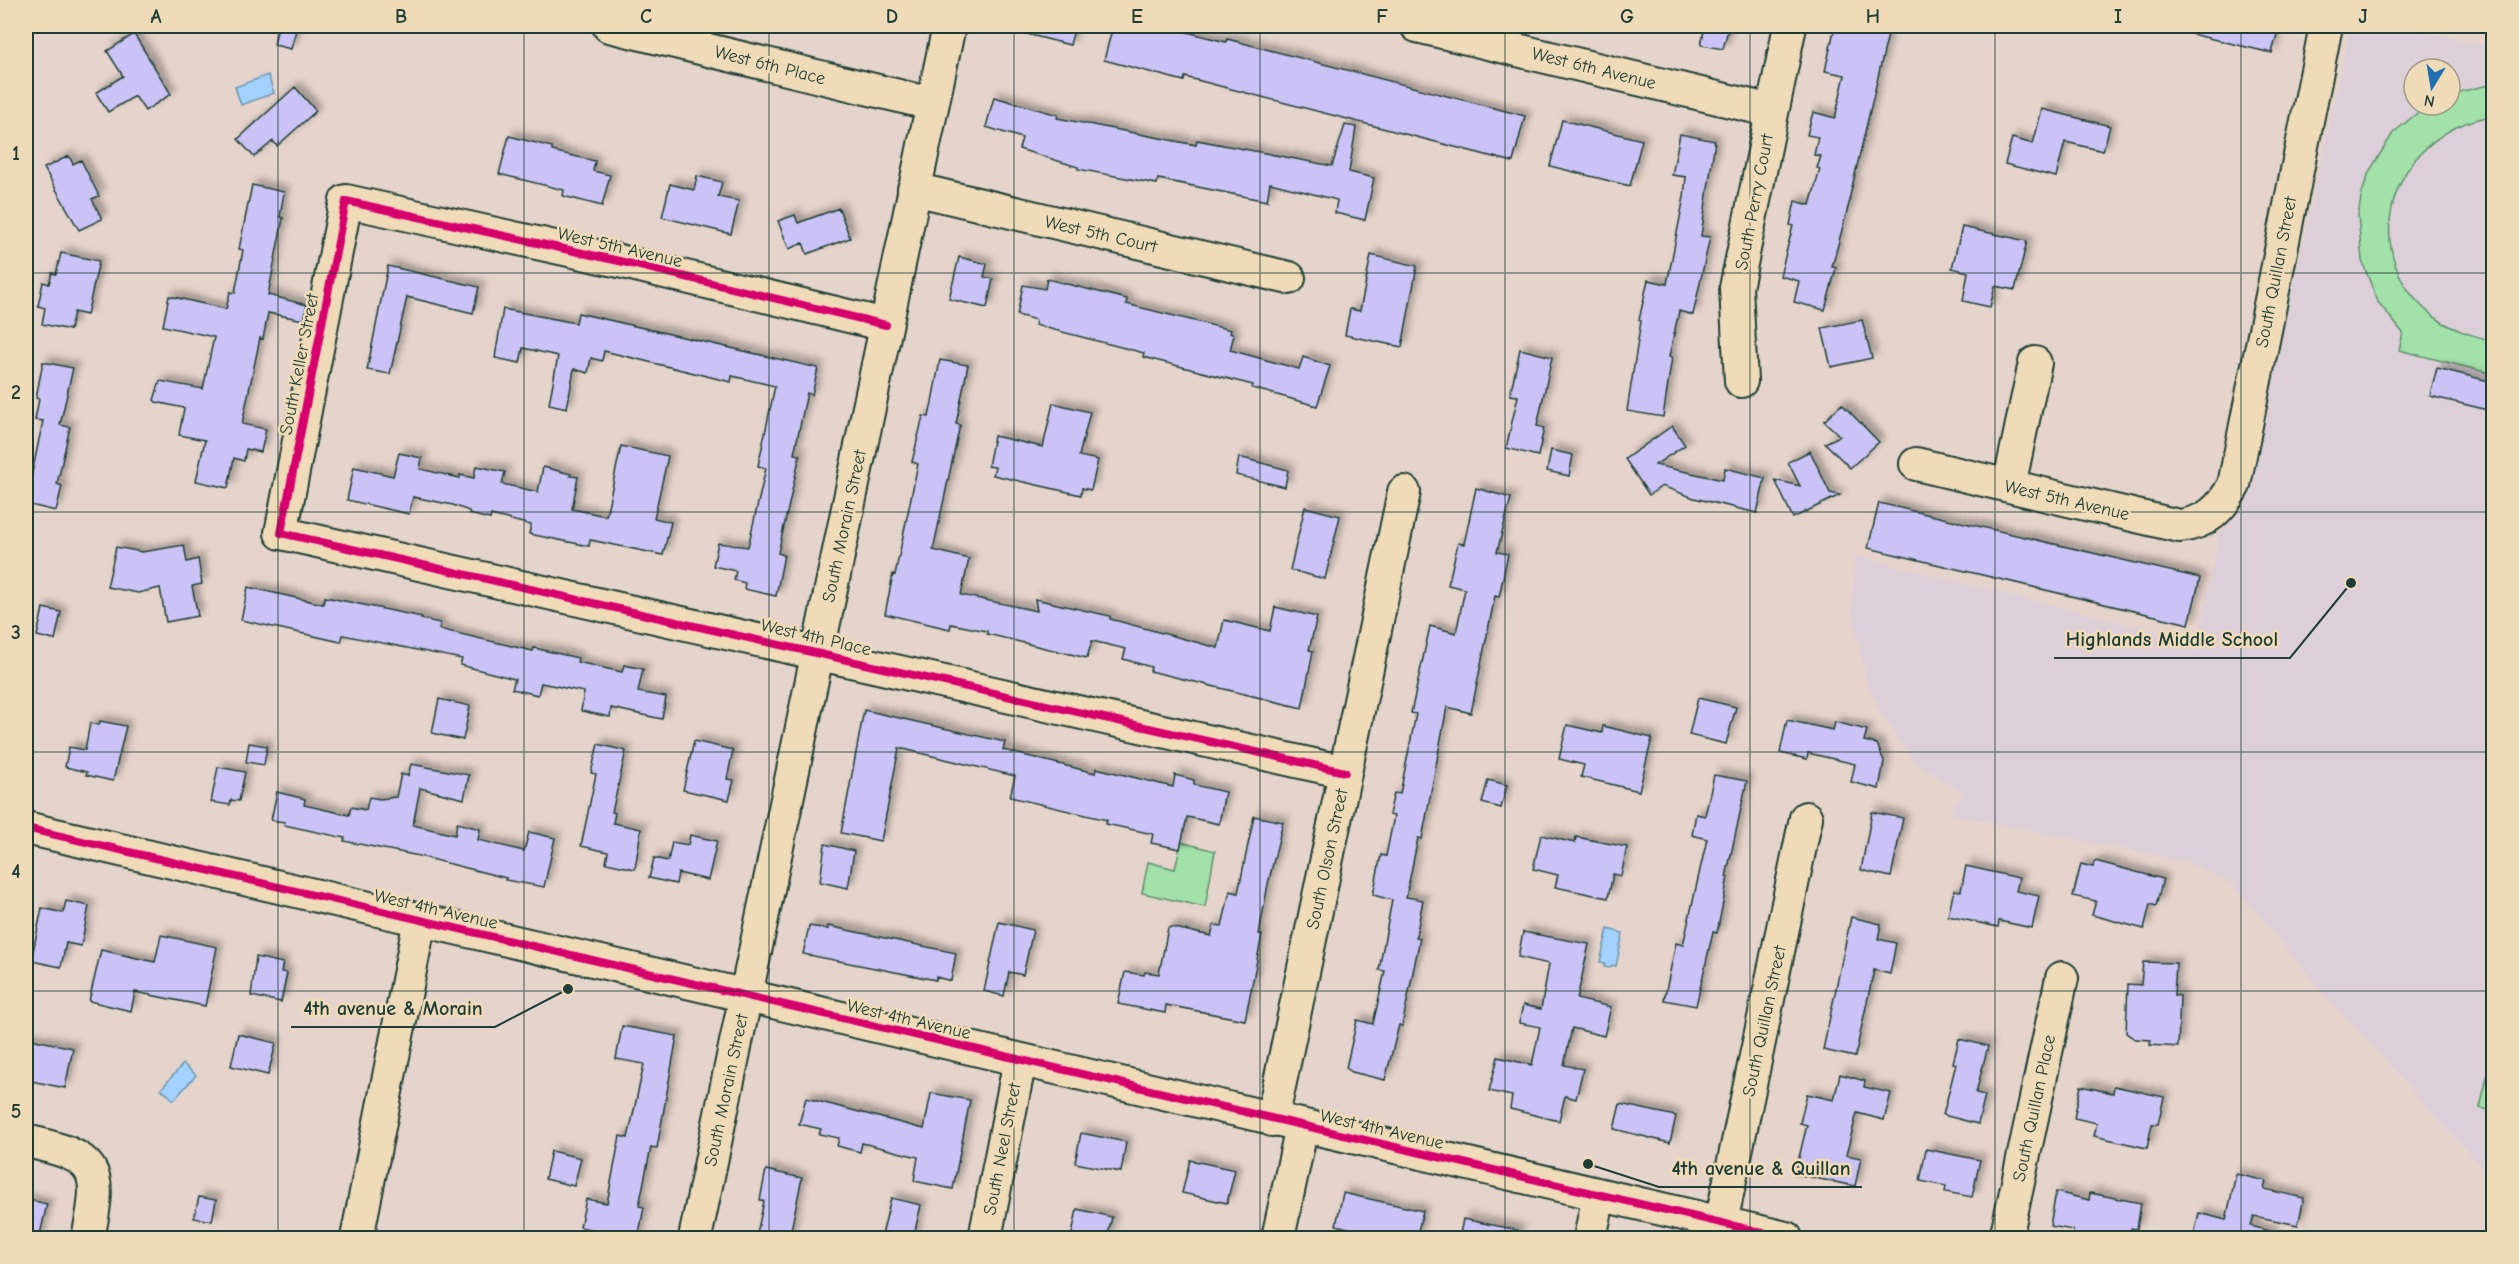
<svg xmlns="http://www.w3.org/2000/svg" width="2519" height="1264" font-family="'Comic Neue',sans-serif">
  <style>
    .built { fill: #ddcfd8; fill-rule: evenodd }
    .green { fill: #a2e1a9; stroke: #608f6e; stroke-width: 1.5 }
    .water { fill: #a3d2ff; stroke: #6e96ae; stroke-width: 1.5 }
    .building { fill: #cbc3f5; stroke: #1f3d34; stroke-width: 1.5; filter: url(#shadow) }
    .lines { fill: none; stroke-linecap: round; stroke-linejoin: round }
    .minor-casing { stroke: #1f3d34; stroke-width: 36 }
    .minor { stroke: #f0dbb9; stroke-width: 32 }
    .cycleway-casing { stroke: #f0dbb9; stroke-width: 11 }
    .cycleway { stroke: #d6006c; stroke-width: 8 }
    .grid { fill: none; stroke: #1f3d34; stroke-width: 1.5; stroke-opacity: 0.55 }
    .labels { text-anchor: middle; stroke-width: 5; stroke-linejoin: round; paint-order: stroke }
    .street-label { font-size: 18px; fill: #1f3d34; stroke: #f0dbb9 }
    .leader { fill: none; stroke: #1f3d34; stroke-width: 2 }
    .callout-dot { fill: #1f3d34; stroke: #f0dbb9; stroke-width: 2 }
    .callout-label { font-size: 20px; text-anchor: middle; font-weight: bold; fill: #1f3d34; stroke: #f0dbb9; stroke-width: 5; stroke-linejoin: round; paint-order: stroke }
    .neatline { fill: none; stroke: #1f3d34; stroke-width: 2 }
    .grid-label { font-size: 20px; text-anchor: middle; font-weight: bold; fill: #1f3d34 }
  </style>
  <defs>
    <filter id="shadow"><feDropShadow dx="5.5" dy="-5.5" stdDeviation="3" flood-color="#0004"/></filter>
  </defs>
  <rect width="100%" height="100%" fill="#e5d4cb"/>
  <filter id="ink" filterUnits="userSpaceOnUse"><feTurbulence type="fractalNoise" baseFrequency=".0167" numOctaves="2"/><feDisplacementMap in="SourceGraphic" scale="12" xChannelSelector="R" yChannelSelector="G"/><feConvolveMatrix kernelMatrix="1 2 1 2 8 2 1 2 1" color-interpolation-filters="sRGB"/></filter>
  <g filter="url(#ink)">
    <!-- built -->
    <path class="built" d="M 2351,26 L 2398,26 L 2493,48 L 2493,1180 L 2315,983 L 2233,884 L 2188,862 L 1949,814 L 1963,793 L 1915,763 L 1882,716 L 1867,683 L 1852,610 L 1855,556 L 2198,642 L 2219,534 L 2244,507 ZM 2414,69 L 2450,69 L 2450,105 L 2414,105 Z"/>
    <!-- green -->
    <path class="green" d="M 2493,84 L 2493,116 C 2387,132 2350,263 2442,322 C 2458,332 2476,336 2493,341 L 2493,374 L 2399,350 L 2403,333 L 2378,302 L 2362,261 L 2358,215 L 2362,193 L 2369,172 L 2393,133 L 2427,105 L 2450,105 L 2450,94 Z
      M 1181,842 L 1215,851 L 1205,907 L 1142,893 L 1148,862 L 1175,869 Z
      M 2493,1050 L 2493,1111 L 2480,1108 Z"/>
    <!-- water -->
    <path class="water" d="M 268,75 L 274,93 L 241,105 L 235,87 Z
      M 1608,929 L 1623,933 L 1616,966 L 1612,965 L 1610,968 L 1604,967 L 1605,963 L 1600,962 Z
      M 183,1064 L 196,1075 L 174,1100 L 161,1089 Z"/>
    <!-- building -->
    <path class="building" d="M 278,26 L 297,26 L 291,49 L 274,45 Z
      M 1020,26 L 1075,26 L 1070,45 L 1019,32 Z
      M 1113,26 L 1164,26 L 1226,42 L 1227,39 L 1525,116 L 1513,162 L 1185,77 L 1184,81 L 1104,60 Z
      M 1705,26 L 1729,26 L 1723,49 L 1701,45 Z
      M 1835,26 L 1890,26 L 1849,200 L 1850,200 L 1832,267 L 1836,268 L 1825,310 L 1794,302 L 1799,281 L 1780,276 L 1793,226 L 1790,225 L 1795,201 L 1810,205 L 1820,169 L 1817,168 L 1821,156 L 1814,155 L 1818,137 L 1807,135 L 1813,112 L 1835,118 L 1845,75 L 1825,71 Z
      M 2188,26 L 2279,26 L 2272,53 L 2187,33 Z
      M 134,34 L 171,94 L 145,111 L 135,96 L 108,112 L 96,93 L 123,76 L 107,51 Z
      M 295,87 L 316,111 L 277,146 L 273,141 L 254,157 L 238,139 Z
      M 994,97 L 1058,115 L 1057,118 L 1196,145 L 1197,140 L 1332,166 L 1345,125 L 1356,127 L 1349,172 L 1374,178 L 1365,220 L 1335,213 L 1337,200 L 1270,183 L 1267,201 L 1158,179 L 1157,184 L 1078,169 L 1078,167 L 1019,149 L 1022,138 L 986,127 Z
      M 2042,109 L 2110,126 L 2103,151 L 2065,142 L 2056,177 L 2005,164 L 2012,138 L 2033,144 Z
      M 1562,120 L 1642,140 L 1630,186 L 1550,166 Z
      M 1680,134 L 1715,141 L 1701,236 L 1710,237 L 1693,315 L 1679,311 L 1669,357 L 1672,357 L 1663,417 L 1627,411 L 1641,321 L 1639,320 L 1648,280 L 1667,284 L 1684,197 L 1686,177 L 1672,175 Z
      M 509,136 L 552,147 L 552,151 L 595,161 L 593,171 L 610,175 L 602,206 L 563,196 L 564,190 L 499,174 Z
      M 69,156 L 73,164 L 81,160 L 99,196 L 92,199 L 102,219 L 79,230 L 44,168 Z
      M 697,176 L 722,182 L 718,197 L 739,201 L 731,234 L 662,217 L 670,184 L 694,190 Z
      M 252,185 L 284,192 L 280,217 L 283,218 L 268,295 L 307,305 L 304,320 L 268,313 L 263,339 L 260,338 L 242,424 L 266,429 L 261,452 L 246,449 L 244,461 L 234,458 L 228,488 L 196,481 L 205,440 L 179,435 L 184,408 L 156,402 L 154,400 L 160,381 L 203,389 L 214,337 L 163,326 L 169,296 L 226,309 L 230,292 L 235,293 L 243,250 L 239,249 Z
      M 839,208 L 850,238 L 807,254 L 803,243 L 789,249 L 778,221 L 795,215 L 798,223 Z
      M 1962,227 L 2027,241 L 2015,290 L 1995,286 L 1990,307 L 1963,301 L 1968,272 L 1952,268 Z
      M 61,253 L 99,261 L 87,315 L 74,312 L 70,330 L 42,324 L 45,308 L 38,306 L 43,282 L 49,284 L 52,273 L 56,274 Z
      M 1371,255 L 1417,266 L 1402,347 L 1345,335 L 1350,309 L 1360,311 Z
      M 959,257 L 987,264 L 984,277 L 993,279 L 987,308 L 949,299 Z
      M 388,266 L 479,287 L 473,313 L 407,297 L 390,374 L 367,370 Z
      M 1047,279 L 1127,299 L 1126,304 L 1231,330 L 1230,333 L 1234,335 L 1230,350 L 1299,369 L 1303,357 L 1330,366 L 1317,406 L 1252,388 L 1253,385 L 1143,357 L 1144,353 L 1035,325 L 1036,320 L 1017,315 L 1023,285 L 1045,289 Z
      M 503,309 L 576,323 L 578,313 L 818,368 L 812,395 L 807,393 L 794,454 L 800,455 L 778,553 L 784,555 L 776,596 L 744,589 L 745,583 L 734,580 L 736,571 L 713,566 L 718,543 L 748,547 L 766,468 L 758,466 L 775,386 L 732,376 L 731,382 L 604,351 L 602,361 L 591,358 L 588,373 L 574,369 L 567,408 L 549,404 L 558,356 L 523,348 L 520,363 L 495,358 Z
      M 1862,320 L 1872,358 L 1831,367 L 1822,328 Z
      M 1520,349 L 1552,357 L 1537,426 L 1544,428 L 1538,456 L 1506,448 L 1518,396 L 1510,395 Z
      M 940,360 L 968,365 L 956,424 L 960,425 L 933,550 L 969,559 L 961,595 L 1037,611 L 1035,599 L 1110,616 L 1110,619 L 1218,648 L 1224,620 L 1270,631 L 1275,607 L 1317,617 L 1309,650 L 1313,651 L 1302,708 L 1150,671 L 1151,667 L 1123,659 L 1126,649 L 1092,641 L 1087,658 L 987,634 L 987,631 L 951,624 L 950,629 L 885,614 L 893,574 L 895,575 L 918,464 L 912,462 L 923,416 L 929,417 Z
      M 43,362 L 73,368 L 60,425 L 70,427 L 57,484 L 62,486 L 56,511 L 26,504 L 26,477 L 31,478 L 43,421 L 35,420 L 39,399 L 36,398 Z
      M 2437,368 L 2493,382 L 2488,410 L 2430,396 Z
      M 1053,403 L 1090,412 L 1079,456 L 1098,460 L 1091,490 L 1082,488 L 1081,495 L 993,475 L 995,467 L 988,466 L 994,436 L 1043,447 Z
      M 1842,404 L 1879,442 L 1850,468 L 1825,443 L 1840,436 L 1824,421 Z
      M 1672,426 L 1685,445 L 1655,465 L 1723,480 L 1725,468 L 1765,478 L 1757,513 L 1694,498 L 1662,486 L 1649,495 L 1625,459 Z
      M 621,446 L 668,456 L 654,518 L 671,522 L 663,555 L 590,540 L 589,546 L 529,534 L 531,525 L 491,515 L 490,519 L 469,514 L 469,511 L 453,505 L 413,497 L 409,514 L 347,500 L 354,467 L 393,476 L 399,453 L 422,458 L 420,469 L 460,478 L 460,475 L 474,478 L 476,466 L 505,472 L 502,484 L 538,492 L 543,467 L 571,474 L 570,476 L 578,477 L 572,509 L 606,516 Z
      M 1551,450 L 1573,455 L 1569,476 L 1547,471 Z
      M 1810,451 L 1830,493 L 1840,495 L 1793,518 L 1775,480 L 1800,486 L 1788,462 Z
      M 1239,457 L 1288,470 L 1285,487 L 1236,475 Z
      M 1476,488 L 1511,498 L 1497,552 L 1508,554 L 1499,597 L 1495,596 L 1471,713 L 1447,707 L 1422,839 L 1418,838 L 1406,897 L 1423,900 L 1416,937 L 1420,938 L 1402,1026 L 1399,1025 L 1385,1080 L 1352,1072 L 1346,1068 L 1357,1020 L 1373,1024 L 1385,971 L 1379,970 L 1392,900 L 1373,895 L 1381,855 L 1386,856 L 1394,816 L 1389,815 L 1394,793 L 1400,794 L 1416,714 L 1411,713 L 1430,626 L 1456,633 L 1465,589 L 1448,585 L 1458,543 L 1464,544 Z
      M 1879,503 L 2200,578 L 2189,624 L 1868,548 Z
      M 1305,507 L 1340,516 L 1325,579 L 1290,570 Z
      M 184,545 L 187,562 L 198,559 L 202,584 L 192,586 L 198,616 L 166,622 L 160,588 L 138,593 L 107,587 L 116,547 L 142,552 Z
      M 248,587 L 323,604 L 325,597 L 422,617 L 421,619 L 440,623 L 439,629 L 533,651 L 534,648 L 578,658 L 577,662 L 622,672 L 624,665 L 643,669 L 638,692 L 666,697 L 662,719 L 611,708 L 610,717 L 581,711 L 584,692 L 541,683 L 538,695 L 512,689 L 515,679 L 460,665 L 462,659 L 343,635 L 341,642 L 241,620 Z
      M 43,608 L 61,612 L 55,640 L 37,636 Z
      M 1698,698 L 1736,707 L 1726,744 L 1689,735 Z
      M 439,699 L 470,706 L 463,740 L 432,733 Z
      M 864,710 L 1005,742 L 1003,750 L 1095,773 L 1096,768 L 1173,787 L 1175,775 L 1194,780 L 1194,785 L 1225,792 L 1219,824 L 1187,817 L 1180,849 L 1151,843 L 1153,834 L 1106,824 L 1107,820 L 1010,797 L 1015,776 L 899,748 L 881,841 L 841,833 Z
      M 1787,720 L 1833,730 L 1835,722 L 1867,730 L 1864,741 L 1877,744 L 1884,761 L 1879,789 L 1851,782 L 1855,764 L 1808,753 L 1807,759 L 1780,753 Z
      M 100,721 L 126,726 L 113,781 L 86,775 L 87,772 L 65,767 L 69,747 L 85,750 L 90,723 L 99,725 Z
      M 1567,725 L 1602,733 L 1603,726 L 1652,738 L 1639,791 L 1581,777 L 1584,765 L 1559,759 Z
      M 694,741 L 733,750 L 727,779 L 734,780 L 729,800 L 683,790 Z
      M 249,743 L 267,746 L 264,765 L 246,762 Z
      M 598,744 L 626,751 L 612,812 L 615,813 L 613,823 L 641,829 L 635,869 L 606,863 L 608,852 L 581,846 L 596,774 L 591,773 Z
      M 411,764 L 469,775 L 464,799 L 420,788 L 413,825 L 455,835 L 457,823 L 480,829 L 478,840 L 524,851 L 529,832 L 555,838 L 544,887 L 505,880 L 506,878 L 419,856 L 344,841 L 345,838 L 284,825 L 285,822 L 271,820 L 277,792 L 305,799 L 304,805 L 349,815 L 351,807 L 366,810 L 369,797 L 380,799 L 396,797 L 401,774 L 408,776 Z
      M 218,767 L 245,772 L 239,801 L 231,800 L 230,805 L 211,802 Z
      M 1714,775 L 1747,781 L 1726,877 L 1728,877 L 1717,933 L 1713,932 L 1696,1006 L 1664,1000 L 1676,943 L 1683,945 L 1707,839 L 1692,835 L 1696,814 L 1705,816 Z
      M 1488,780 L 1507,785 L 1501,808 L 1482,803 Z
      M 1872,812 L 1903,818 L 1891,877 L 1861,870 Z
      M 1254,816 L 1283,822 L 1268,884 L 1259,934 L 1262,935 L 1245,1020 L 1166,1005 L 1165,1013 L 1118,1004 L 1125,972 L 1144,975 L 1145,972 L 1159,974 L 1168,928 L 1171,927 L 1211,936 L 1214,925 L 1222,926 L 1230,891 L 1238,893 Z
      M 690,835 L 717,841 L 708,880 L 678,873 L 676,884 L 649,878 L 654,858 L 668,861 L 672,842 L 688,845 Z
      M 1541,835 L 1575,843 L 1576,837 L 1627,847 L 1621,876 L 1613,874 L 1608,898 L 1555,887 L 1558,875 L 1533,869 Z
      M 825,844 L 854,851 L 848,888 L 820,882 Z
      M 2095,861 L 2163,879 L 2156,906 L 2150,904 L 2144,929 L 2092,915 L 2096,901 L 2073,896 L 2081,864 L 2093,867 Z
      M 1966,866 L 2019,878 L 2016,891 L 2039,896 L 2032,928 L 1999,921 L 1998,927 L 1948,916 L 1954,890 L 1961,891 Z
      M 66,901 L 89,906 L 81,946 L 66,943 L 61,967 L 31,961 L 42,908 L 63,913 Z
      M 1851,917 L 1881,924 L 1878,939 L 1896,943 L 1890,974 L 1874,970 L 1855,1057 L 1823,1050 Z
      M 999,922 L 1033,930 L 1023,975 L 1009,972 L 1004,996 L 984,991 Z
      M 809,926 L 828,929 L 828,926 L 956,953 L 951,981 L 936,977 L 936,980 L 803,954 Z
      M 1523,932 L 1589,944 L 1577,999 L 1611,1007 L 1604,1036 L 1572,1028 L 1564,1065 L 1583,1069 L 1576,1099 L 1565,1096 L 1559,1121 L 1510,1109 L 1512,1096 L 1489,1091 L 1498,1057 L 1532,1065 L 1540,1027 L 1519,1023 L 1523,1005 L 1541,1009 L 1549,964 L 1518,957 Z
      M 161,935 L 217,947 L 205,1006 L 135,992 L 131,1011 L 89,1001 L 101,950 L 155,962 Z
      M 256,957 L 283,963 L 281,972 L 287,973 L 281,1002 L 251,996 Z
      M 2143,962 L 2176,963 L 2174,995 L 2180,996 L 2178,1047 L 2150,1045 L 2151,1040 L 2135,1039 L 2126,1033 L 2128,984 L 2141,985 Z
      M 622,1026 L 677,1036 L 657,1148 L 651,1147 L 639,1206 L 644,1207 L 638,1239 L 580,1227 L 586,1199 L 607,1203 L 620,1136 L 628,1138 L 644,1064 L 616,1059 Z
      M 238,1034 L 276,1043 L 268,1075 L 231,1066 Z
      M 26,1038 L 73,1048 L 65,1088 L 26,1080 Z
      M 1959,1039 L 1988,1046 L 1976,1093 L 1985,1095 L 1978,1124 L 1943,1115 L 1956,1064 L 1953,1063 Z
      M 1840,1074 L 1865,1081 L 1864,1087 L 1891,1093 L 1884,1120 L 1857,1113 L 1846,1155 L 1861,1158 L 1855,1186 L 1795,1174 L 1807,1125 L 1800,1123 L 1807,1094 L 1834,1100 Z
      M 2081,1086 L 2113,1093 L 2114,1086 L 2164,1097 L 2158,1124 L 2152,1124 L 2147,1148 L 2094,1136 L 2097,1123 L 2074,1118 Z
      M 931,1093 L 970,1100 L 953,1189 L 914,1181 L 918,1157 L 862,1143 L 860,1152 L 837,1146 L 839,1138 L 819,1134 L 821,1129 L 799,1124 L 806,1098 L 924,1129 Z
      M 1620,1104 L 1676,1116 L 1670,1143 L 1614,1129 Z
      M 1081,1133 L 1126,1142 L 1121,1172 L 1075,1163 Z
      M 1926,1149 L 1980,1160 L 1972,1197 L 1945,1192 L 1946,1186 L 1920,1181 Z
      M 551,1151 L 581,1158 L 574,1186 L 545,1179 Z
      M 1190,1160 L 1235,1170 L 1227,1203 L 1182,1193 Z
      M 766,1170 L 802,1178 L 789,1239 L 756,1239 L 764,1201 L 760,1200 Z
      M 2236,1174 L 2266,1181 L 2264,1189 L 2304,1198 L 2298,1225 L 2254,1216 L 2251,1226 L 2273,1232 L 2272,1239 L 2193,1239 L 2199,1213 L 2226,1220 Z
      M 2056,1192 L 2089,1200 L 2090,1193 L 2141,1203 L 2137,1229 L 2131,1228 L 2129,1239 L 2072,1239 L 2073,1230 L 2050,1226 Z
      M 1343,1193 L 1423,1211 L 1416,1239 L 1393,1239 L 1336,1225 Z
      M 199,1197 L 216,1200 L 212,1221 L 194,1218 Z
      M 891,1198 L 921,1205 L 913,1239 L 881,1239 Z
      M 26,1199 L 47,1204 L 39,1239 L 26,1239 Z
      M 1077,1209 L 1112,1217 L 1107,1239 L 1071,1239 Z
      M 1463,1219 L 1518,1230 L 1517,1239 L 1459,1239 Z"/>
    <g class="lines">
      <defs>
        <path id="minor" d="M 609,26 L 932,104
          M 1417,26 L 1772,111
          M 914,189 L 1289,278
          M 886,325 L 619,261 L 346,201 L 281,533 L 1345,772
          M 1741,381 L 1736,288 L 1790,26
          M 1916,464 L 2179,526 C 2207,523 2221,509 2234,485 L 2326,26
          M 2009,486 L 2035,363
          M 26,828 L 1786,1238
          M 1272,1120 L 1404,492
          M 26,1141 C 98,1157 103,1167 88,1238
          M 1721,1223 L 1806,818
          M 357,1238 L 420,920
          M 695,1238 L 949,26
          M 985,1238 L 1020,1060
          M 1278,1238 L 1302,1126
          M 1590,1238 L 1599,1195
          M 2006,1238 L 2062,978"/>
      </defs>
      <!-- minor casing -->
      <use href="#minor" class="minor-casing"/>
      <!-- minor -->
      <use href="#minor" class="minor"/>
      <defs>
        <path id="cycleway" d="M 886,325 L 619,261 L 346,201 L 281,533 L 1345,772
          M 26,828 L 1786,1238"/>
      </defs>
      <!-- cycleway casing -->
      <use href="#cycleway" class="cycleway-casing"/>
      <!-- cycleway -->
      <use href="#cycleway" class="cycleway"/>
    </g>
  </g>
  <!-- grid -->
  <path class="grid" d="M 278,26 L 278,1238M 524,26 L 524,1238M 769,26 L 769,1238M 1014,26 L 1014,1238M 1260,26 L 1260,1238M 1505,26 L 1505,1238M 1750,26 L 1750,1238M 1995,26 L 1995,1238M 2241,26 L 2241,1238M 26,273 L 2494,273M 26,512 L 2494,512M 26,752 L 2494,752M 26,991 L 2494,991"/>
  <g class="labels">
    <!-- street labels -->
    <g class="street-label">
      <text transform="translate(770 65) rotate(14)" y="6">West 6th Place</text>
      <text transform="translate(1594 68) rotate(14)" y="6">West 6th Avenue</text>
      <text transform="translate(1754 202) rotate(-79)" y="6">South Perry Court</text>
      <text transform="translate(1101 234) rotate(13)" y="6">West 5th Court</text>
      <text transform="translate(620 247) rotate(13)" y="6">West 5th Avenue</text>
      <text transform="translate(2276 272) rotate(-79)" y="6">South Quillan Street</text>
      <text transform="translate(299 364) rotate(-79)" y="6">South Keller Street</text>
      <text transform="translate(2067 500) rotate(13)" y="6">West 5th Avenue</text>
      <text transform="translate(844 526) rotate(-78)" y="6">South Morain Street</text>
      <text transform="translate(816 637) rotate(13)" y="6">West 4th Place</text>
      <text transform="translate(1327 859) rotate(-78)" y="6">South Olson Street</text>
      <text transform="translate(436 909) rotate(13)" y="6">West 4th Avenue</text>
      <text transform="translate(909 1019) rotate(13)" y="6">West 4th Avenue</text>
      <text transform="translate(1764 1021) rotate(-78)" y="6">South Quillan Street</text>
      <text transform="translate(726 1090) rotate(-78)" y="6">South Morain Street</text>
      <text transform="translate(2034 1108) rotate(-78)" y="6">South Quillan Place</text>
      <text transform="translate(1382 1129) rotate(13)" y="6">West 4th Avenue</text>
      <text transform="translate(1002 1149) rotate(-79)" y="6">South Neel Street</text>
    </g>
  </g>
  <!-- callouts -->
  <path class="leader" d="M2351 583L2290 658H2054M568 989L495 1027H291M1588 1164L1659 1187H1862"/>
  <g class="callout-dot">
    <circle cx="2351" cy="583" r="6"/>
    <circle cx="568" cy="989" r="6"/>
    <circle cx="1588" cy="1164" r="6"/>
  </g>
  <g class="callout-label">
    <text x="2172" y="646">Highlands Middle School</text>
    <text x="393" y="1015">4th avenue &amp; Morain</text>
    <text x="1761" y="1175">4th avenue &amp; Quillan</text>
  </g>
  <!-- margin -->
  <rect width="2519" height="1264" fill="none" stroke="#f0dbb9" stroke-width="66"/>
  <!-- north arrow -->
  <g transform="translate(2432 87) rotate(191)"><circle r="28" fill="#f0dbb9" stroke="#9c9c84" stroke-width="1.5"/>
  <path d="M0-4.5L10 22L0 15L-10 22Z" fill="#1f6fb2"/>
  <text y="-9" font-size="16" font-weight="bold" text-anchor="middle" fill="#1f3d34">N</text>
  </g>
  <rect x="33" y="33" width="2453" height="1198" class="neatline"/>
  <g class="grid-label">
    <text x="156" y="23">A</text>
    <text x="401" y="23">B</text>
    <text x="646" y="23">C</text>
    <text x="892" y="23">D</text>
    <text x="1137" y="23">E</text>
    <text x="1382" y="23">F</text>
    <text x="1627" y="23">G</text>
    <text x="1873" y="23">H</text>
    <text x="2118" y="23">I</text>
    <text x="2363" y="23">J</text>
    <text x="16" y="160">1</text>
    <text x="16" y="399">2</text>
    <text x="16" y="639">3</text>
    <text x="16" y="878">4</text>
    <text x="16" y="1118">5</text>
  </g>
</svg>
